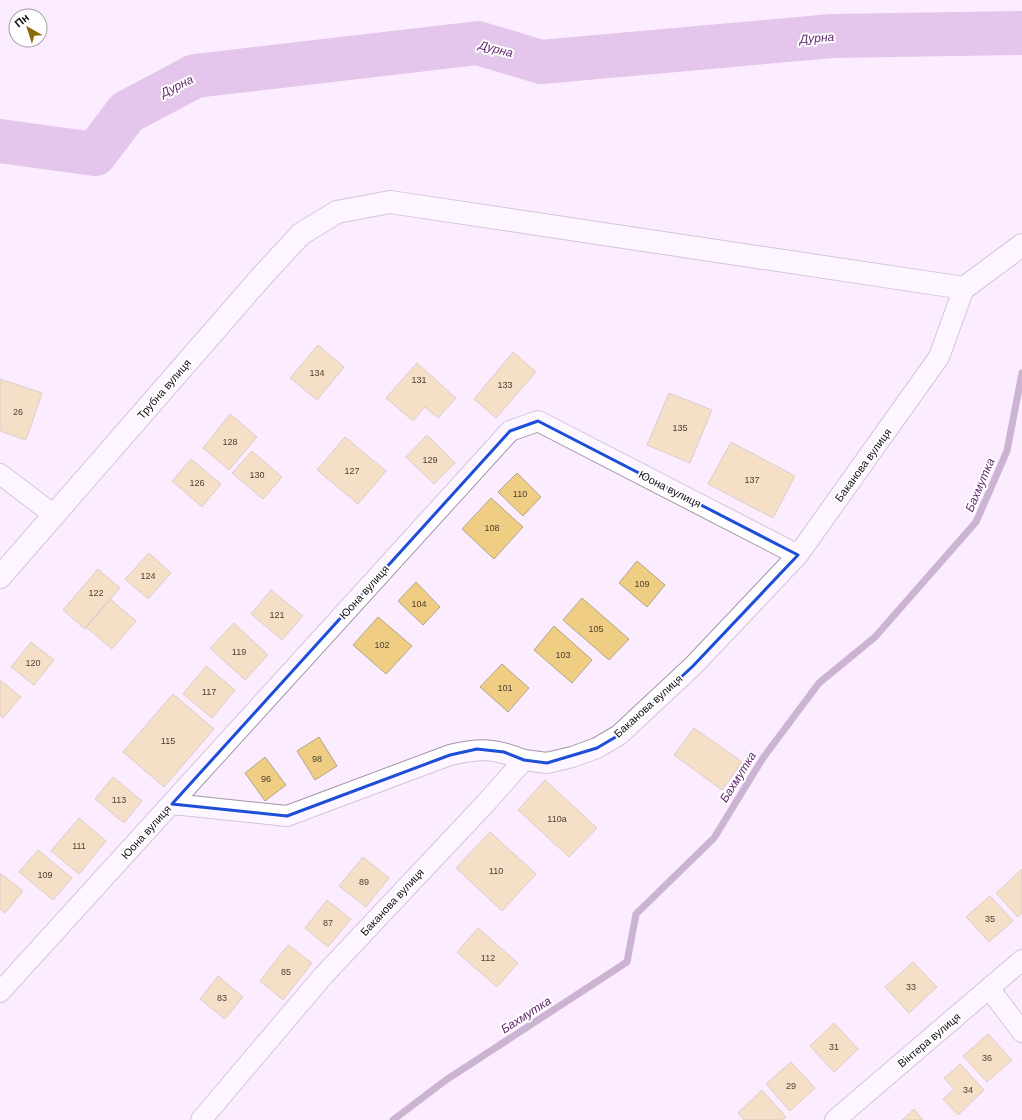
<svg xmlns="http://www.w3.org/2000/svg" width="1022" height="1120" font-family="Helvetica,sans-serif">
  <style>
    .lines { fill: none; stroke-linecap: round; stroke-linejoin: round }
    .stream { stroke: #926e9a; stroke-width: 7 }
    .river { stroke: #c796d2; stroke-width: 44 }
    .building { fill: #efce83; stroke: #b0a58c }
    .street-casing { stroke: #a694aa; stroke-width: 22 }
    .secondary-casing { stroke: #a694aa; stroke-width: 24 }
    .street { stroke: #fff; stroke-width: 20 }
    .secondary { stroke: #fff; stroke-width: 22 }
    .marked { fill: none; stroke: #1d4ed8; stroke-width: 3; stroke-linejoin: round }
    .labels { text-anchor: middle; stroke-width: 4; stroke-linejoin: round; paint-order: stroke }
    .number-label { font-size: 9px; fill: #4c3f32 }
    .street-label { font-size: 11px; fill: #160f17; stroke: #fff }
    .water-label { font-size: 12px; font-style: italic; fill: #642871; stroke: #fff }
  </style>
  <rect width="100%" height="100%" fill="#fcecff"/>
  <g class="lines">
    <!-- stream -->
    <path class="stream" d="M 393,1120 L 446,1080 L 627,962 L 636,914 L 714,838 L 763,758 L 819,683 L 875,637 L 976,522 L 1007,451 L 1022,373"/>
    <!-- river -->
    <path class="river" d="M 0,141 L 95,154 L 127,112 L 195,76 L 478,43 L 541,62 L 832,36 L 1022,33"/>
  </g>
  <!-- building -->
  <path class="building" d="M 318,345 L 344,367 L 317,400 L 290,378 Z
    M 513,352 L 536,372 L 496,418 L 474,399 Z
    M 417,363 L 456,398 L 438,418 L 425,407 L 413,421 L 386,398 Z
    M 0,379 L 42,393 L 26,440 L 0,431 Z
    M 669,393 L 712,410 L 690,463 L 647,445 Z
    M 230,414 L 257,437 L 229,470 L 203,448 Z
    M 427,435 L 455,463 L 434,484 L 406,457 Z
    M 345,437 L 386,471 L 358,504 L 317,470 Z
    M 731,442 L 795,476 L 773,518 L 708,484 Z
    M 252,451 L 282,477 L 263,499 L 232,473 Z
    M 191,459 L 221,484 L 202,507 L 172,481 Z
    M 517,473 L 541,497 L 523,516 L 498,492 Z
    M 491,498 L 523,527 L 494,559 L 462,529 Z
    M 149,553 L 171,573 L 148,599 L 125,579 Z
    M 637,561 L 665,585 L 647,607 L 619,583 Z
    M 98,569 L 120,588 L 85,629 L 63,610 Z
    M 416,582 L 440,607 L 423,625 L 398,601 Z
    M 271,590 L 303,616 L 282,640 L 251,614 Z
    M 582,598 L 629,639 L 609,660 L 563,620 Z
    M 110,599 L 136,621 L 112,649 L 86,627 Z
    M 378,617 L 412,646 L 386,674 L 353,645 Z
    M 234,623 L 268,655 L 245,680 L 210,648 Z
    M 554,626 L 592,660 L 572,683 L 534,650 Z
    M 31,642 L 54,660 L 34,685 L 11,667 Z
    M 502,664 L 529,688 L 508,712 L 480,687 Z
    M 206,666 L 235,690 L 212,718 L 183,694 Z
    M 0,680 L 21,697 L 3,718 L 0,715 Z
    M 173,694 L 214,729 L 164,787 L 123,752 Z
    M 694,728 L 742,762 L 722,790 L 674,755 Z
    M 319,737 L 337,766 L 315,780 L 297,751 Z
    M 265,757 L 286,785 L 265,801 L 245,773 Z
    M 113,777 L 142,801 L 124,823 L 95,799 Z
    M 545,780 L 597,828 L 569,857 L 518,810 Z
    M 79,818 L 106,841 L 79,874 L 51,851 Z
    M 490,832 L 536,874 L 502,911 L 456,868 Z
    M 38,850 L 72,878 L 53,900 L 19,872 Z
    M 363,857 L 389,878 L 366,907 L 339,886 Z
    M 1022,869 L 1022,913 L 1018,917 L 996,893 Z
    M 0,873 L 23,891 L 5,913 L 0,909 Z
    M 990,896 L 1013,921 L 989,942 L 966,917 Z
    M 327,900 L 351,919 L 328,947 L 305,928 Z
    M 478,928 L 518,963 L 497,987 L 457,952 Z
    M 288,945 L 312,963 L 283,1000 L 260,981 Z
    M 913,962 L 937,987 L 909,1013 L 885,987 Z
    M 218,976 L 243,997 L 225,1019 L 200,999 Z
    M 834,1023 L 858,1049 L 834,1072 L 810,1046 Z
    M 988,1034 L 1012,1060 L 987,1082 L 963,1056 Z
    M 791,1062 L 815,1088 L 790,1111 L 766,1084 Z
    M 960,1064 L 984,1090 L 958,1115 L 943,1099 L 954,1089 L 944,1078 Z
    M 762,1090 L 786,1117 L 783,1120 L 744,1120 L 738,1113 Z
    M 914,1109 L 923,1120 L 902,1120 Z"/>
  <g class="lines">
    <defs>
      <path id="street" d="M 0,474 L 54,515
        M 172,804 L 287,816 L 450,755 C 480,748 494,748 524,760
        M 989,988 L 1022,1032
        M 0,992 L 510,431 L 538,421 L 798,555
        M 201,1120 L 323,976 L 484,805 L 524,760 L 547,763 L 572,757 L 597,748 L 619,735 L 693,666 L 798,555 L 939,357 L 964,288
        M 835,1120 L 1022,960"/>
      <path id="secondary" d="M 0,577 L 263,275 L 301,234 L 337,212 L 390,202 L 964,288 L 1022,245"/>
    </defs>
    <!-- street casing -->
    <use href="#street" class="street-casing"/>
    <!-- secondary casing -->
    <use href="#secondary" class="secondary-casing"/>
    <!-- street -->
    <use href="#street" class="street"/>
    <!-- secondary -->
    <use href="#secondary" class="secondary"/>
  </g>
  <!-- marked area -->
  <path d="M0 0H1022V1120H0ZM 538,421 L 798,555 L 693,666 L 619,735 L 597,748 L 547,763 L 524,760 L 504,752 L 477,749 L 450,755 L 287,816 L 172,804 L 510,431 Z" fill="#fcecff" fill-opacity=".55" fill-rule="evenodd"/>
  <path class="marked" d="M 538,421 L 798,555 L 693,666 L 619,735 L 597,748 L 547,763 L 524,760 L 504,752 L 477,749 L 450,755 L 287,816 L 172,804 L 510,431 Z"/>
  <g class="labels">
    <!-- number labels -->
    <g class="number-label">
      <text x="317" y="376">134</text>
      <text x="419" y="383">131</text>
      <text x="505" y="388">133</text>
      <text x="18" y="415">26</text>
      <text x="680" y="431">135</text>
      <text x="230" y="445">128</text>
      <text x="430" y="463">129</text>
      <text x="352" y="474">127</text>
      <text x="257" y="478">130</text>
      <text x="752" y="483">137</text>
      <text x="197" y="486">126</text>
      <text x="520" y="497">110</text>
      <text x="492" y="531">108</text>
      <text x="148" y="579">124</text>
      <text x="642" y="587">109</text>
      <text x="96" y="596">122</text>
      <text x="419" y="607">104</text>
      <text x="277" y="618">121</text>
      <text x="596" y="632">105</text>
      <text x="382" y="648">102</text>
      <text x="239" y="655">119</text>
      <text x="563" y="658">103</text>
      <text x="33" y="666">120</text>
      <text x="505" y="691">101</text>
      <text x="209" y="695">117</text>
      <text x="168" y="744">115</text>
      <text x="317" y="762">98</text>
      <text x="266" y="782">96</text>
      <text x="119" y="803">113</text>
      <text x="557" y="822">110а</text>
      <text x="79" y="849">111</text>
      <text x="496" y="874">110</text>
      <text x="45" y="878">109</text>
      <text x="364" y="885">89</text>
      <text x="990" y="922">35</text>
      <text x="328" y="926">87</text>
      <text x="488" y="961">112</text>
      <text x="286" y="975">85</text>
      <text x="911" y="990">33</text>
      <text x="222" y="1001">83</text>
      <text x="834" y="1050">31</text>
      <text x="987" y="1061">36</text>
      <text x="791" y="1089">29</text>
      <text x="968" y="1093">34</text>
    </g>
    <!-- street labels -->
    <g class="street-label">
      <text transform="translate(164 389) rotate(-49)" y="4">Трубна вулиця</text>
      <text transform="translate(863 465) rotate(-54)" y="4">Баканова вулиця</text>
      <text transform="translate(670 489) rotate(27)" y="4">Юона вулиця</text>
      <text transform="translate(364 592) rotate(-48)" y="4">Юона вулиця</text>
      <text transform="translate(648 706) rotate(-42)" y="4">Баканова вулиця</text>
      <text transform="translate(146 832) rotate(-48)" y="4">Юона вулиця</text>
      <text transform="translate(392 902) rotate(-47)" y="4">Баканова вулиця</text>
      <text transform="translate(929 1040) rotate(-40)" y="4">Вінтера вулиця</text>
    </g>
    <!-- water labels -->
    <g class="water-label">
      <text transform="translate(817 38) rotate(-4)" y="4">Дурна</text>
      <text transform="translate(496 49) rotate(15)" y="4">Дурна</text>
      <text transform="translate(177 86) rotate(-26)" y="4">Дурна</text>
      <text transform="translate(980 485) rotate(-67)" y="4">Бахмутка</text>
      <text transform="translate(738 777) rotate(-58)" y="4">Бахмутка</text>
      <text transform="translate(526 1015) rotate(-33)" y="4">Бахмутка</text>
    </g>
  </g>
  <!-- north arrow -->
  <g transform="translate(28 28) rotate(321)"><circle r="19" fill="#ffffff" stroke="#a29fa2"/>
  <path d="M0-3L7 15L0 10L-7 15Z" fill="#8b6a0b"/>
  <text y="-6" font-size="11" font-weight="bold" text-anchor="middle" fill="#160f17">Пн</text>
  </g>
</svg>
